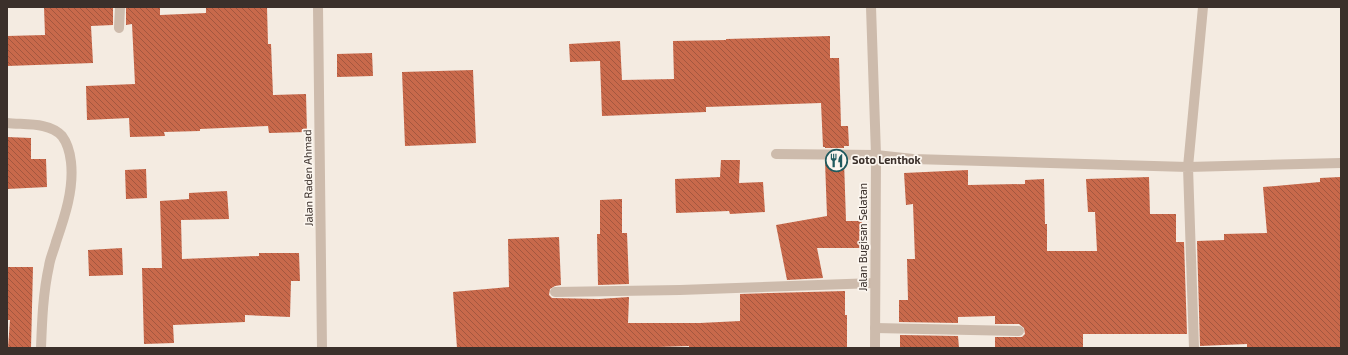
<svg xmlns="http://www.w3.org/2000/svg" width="1348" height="355" font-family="'Exo 2',sans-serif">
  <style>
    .building { fill: url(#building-back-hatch) }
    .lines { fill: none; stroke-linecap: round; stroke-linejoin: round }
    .service { stroke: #cdbbac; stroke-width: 10 }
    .minor { stroke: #cdbbac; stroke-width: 10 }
    .tertiary { stroke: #cdbbac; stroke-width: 10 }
    .labels { text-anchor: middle; stroke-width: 3.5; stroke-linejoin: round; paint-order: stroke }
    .poi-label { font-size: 11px; font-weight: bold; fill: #3b302b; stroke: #fbf5ee; text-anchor: start }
    .street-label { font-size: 11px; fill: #3b302b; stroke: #fbf5ee }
  </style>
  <defs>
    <pattern id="building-back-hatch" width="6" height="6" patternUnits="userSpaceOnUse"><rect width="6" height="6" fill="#c8694b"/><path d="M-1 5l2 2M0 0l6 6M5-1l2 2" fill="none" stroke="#a4573f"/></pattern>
  </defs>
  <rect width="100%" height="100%" fill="#f4ebe1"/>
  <!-- building -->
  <path class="building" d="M 44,7 L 113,7 L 113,25 L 91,26 L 93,63 L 7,66 L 7,36 L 45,35 Z
    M 126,7 L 160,7 L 160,15 L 206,13 L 206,7 L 267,7 L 268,44 L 271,44 L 273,95 L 306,94 L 307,132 L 269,133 L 268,126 L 200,129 L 200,131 L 164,132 L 165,136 L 130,137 L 129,118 L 87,120 L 86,86 L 135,84 L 132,24 L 126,25 Z
    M 830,36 L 830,58 L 839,58 L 841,126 L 848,126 L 849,146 L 844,146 L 844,148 L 825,148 L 825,147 L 823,147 L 821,103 L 706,107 L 706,112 L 602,116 L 600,61 L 570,62 L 569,44 L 620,41 L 622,80 L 674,79 L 673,41 L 726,40 L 726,39 Z
    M 372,53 L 373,76 L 337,77 L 337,54 Z
    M 473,70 L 476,143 L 405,146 L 402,72 Z
    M 7,137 L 31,138 L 31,159 L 46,159 L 47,187 L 7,189 Z
    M 721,160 L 740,160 L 739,183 L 763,182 L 765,212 L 730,214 L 729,211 L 676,213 L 675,179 L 720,177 Z
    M 825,161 L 844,161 L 846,221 L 862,221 L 863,248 L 817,248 L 823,278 L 787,280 L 776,225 L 827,216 Z
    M 146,169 L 147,198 L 126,199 L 125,170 Z
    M 968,170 L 968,185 L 1025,184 L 1025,180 L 1044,179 L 1045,224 L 1047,224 L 1047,251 L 1097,251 L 1095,212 L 1088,212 L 1086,179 L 1149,177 L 1150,214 L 1176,214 L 1176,242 L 1184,242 L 1187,334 L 1083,334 L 1083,348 L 995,348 L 995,337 L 1022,337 L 1025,334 L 1024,328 L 1019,324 L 995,324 L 995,316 L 958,317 L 958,323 L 899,322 L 899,300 L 908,300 L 907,259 L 915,259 L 913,204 L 906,205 L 904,173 Z
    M 1340,177 L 1341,199 L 1341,348 L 1247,348 L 1247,344 L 1200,346 L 1197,241 L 1224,240 L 1224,234 L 1267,233 L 1263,187 L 1320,182 L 1320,178 Z
    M 227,191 L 229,219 L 181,220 L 182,259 L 259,256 L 259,253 L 299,253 L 300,281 L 291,281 L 290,317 L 245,315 L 245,322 L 173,325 L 174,343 L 144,344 L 142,268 L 162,268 L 160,201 L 189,199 L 189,193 Z
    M 622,199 L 622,233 L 627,233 L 629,284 L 598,285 L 597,234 L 600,234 L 600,200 Z
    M 559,237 L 561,285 L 555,286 L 550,289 L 549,295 L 552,298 L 599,299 L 629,297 L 628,323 L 700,323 L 740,321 L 740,294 L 845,291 L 845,315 L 847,315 L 847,348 L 689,348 L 689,346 L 628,348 L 457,348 L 453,292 L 509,287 L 508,239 Z
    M 122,248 L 123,275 L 89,276 L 88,250 Z
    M 7,267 L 33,267 L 31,348 L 8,348 L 10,320 L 7,320 Z
    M 900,335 L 958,336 L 959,348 L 900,348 Z"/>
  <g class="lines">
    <!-- service -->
    <path class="service" d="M 119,28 L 120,7
      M 1188,167 L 1203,7"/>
    <!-- minor -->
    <path class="minor" d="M 318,7 L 322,348
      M 7,123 C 25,125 49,122 62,136 C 68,144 70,153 71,162 C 74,189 65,216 56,242 C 54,250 50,258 49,266 C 43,293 42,321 41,348
      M 776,154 L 876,155 L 913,159 L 1188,167 L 1341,163
      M 1188,167 L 1194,348
      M 555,292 L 680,290 L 875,283
      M 875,328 L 1019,331"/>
    <!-- tertiary -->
    <path class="tertiary" d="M 871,7 L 876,155 L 875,348"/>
  </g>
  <!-- icons -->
  <defs>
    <symbol id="restaurant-ring" viewBox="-11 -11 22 22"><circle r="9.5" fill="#fbf5ee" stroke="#1f5a5e" stroke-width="1.5"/><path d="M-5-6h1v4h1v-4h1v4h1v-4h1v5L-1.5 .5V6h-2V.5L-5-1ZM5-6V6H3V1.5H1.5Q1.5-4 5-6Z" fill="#1f5a5e"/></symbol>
  </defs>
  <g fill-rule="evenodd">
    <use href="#restaurant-ring" x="824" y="148" width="25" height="25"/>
  </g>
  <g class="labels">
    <!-- poi labels -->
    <g class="poi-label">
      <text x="852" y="164">Soto Lenthok</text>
    </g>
    <!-- street labels -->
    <g class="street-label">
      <text transform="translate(308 178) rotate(-91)" y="4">Jalan Raden Ahmad</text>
      <text transform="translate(863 237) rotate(-90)" y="4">Jalan Bugisan Selatan</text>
    </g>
  </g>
  <!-- border -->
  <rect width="1348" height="355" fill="none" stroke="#3b302b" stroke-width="16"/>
</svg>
